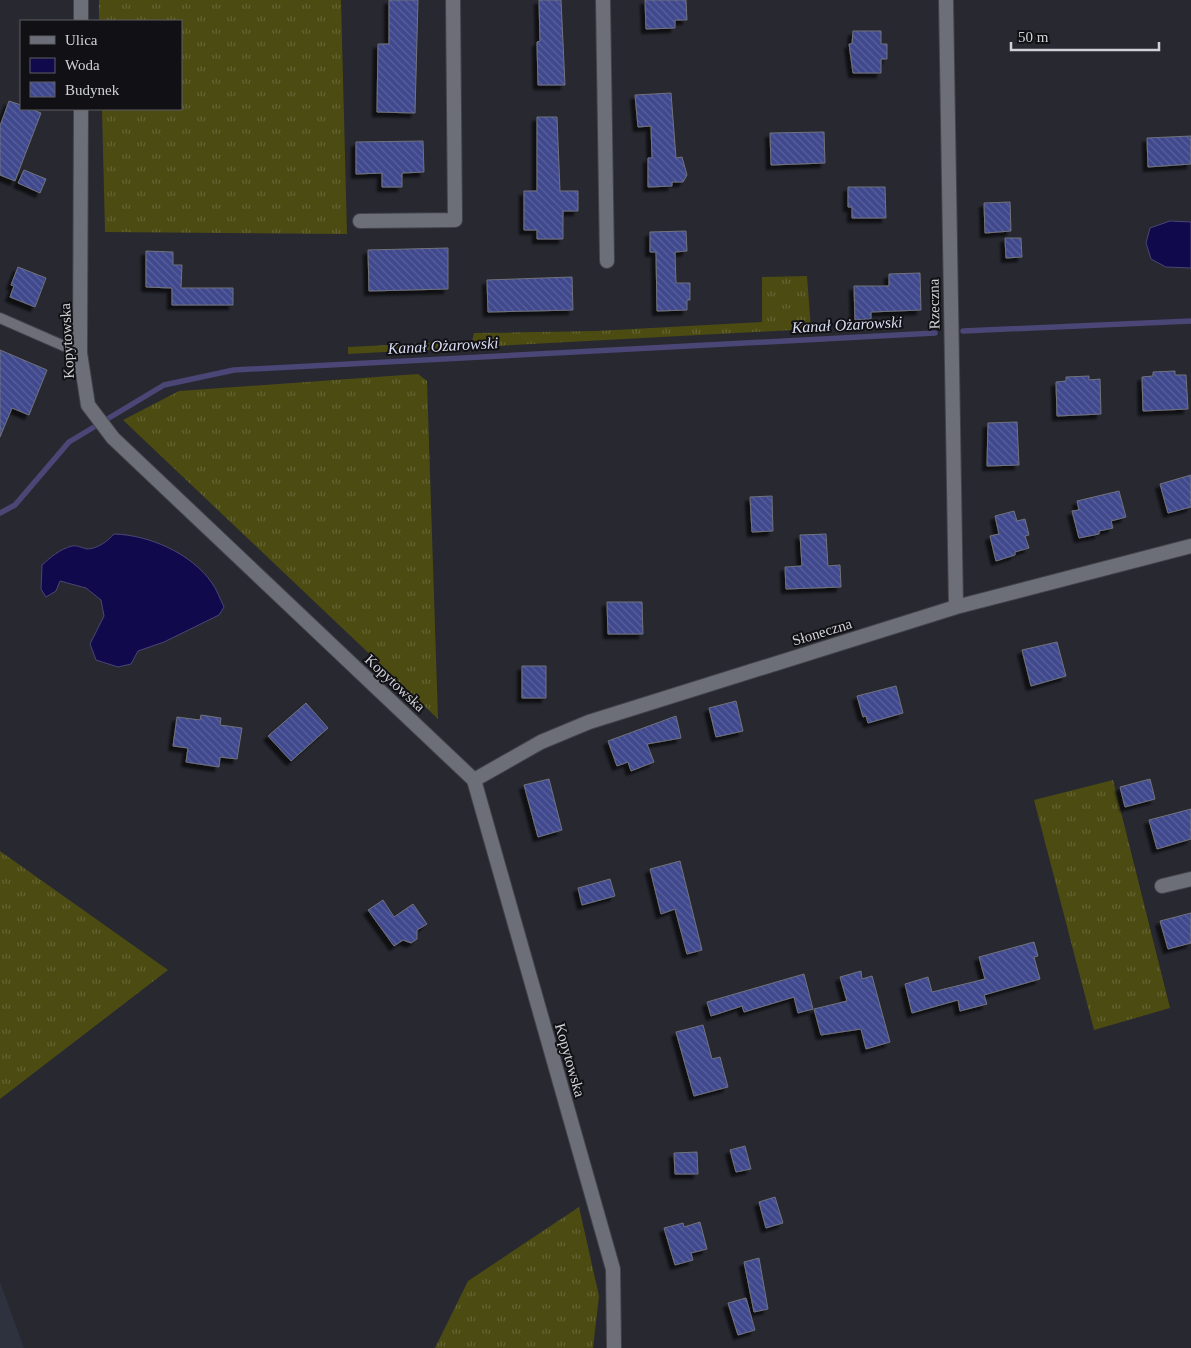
<svg xmlns="http://www.w3.org/2000/svg" width="1191" height="1348" font-family="'Times New Roman',serif">
  <style>
    .built { fill: #2e313e }
    .grass { fill: url(#grass-tufts) }
    .water { fill: #100a4c; stroke: #4a4676 }
    .lines { fill: none; stroke-linecap: round; stroke-linejoin: round }
    .stream { stroke: #4a4676; stroke-width: 5.5 }
    .building { fill: url(#building-back-hatch); stroke: #71737c; filter: url(#shadow) }
    .service-casing { stroke: #42434a; stroke-width: 12 }
    .minor-casing { stroke: #42434a; stroke-width: 16 }
    .service { stroke: #6d6f78; stroke-width: 10 }
    .minor { stroke: #6d6f78; stroke-width: 14 }
    .labels { text-anchor: middle; stroke-width: 4; stroke-linejoin: round; paint-order: stroke }
    .street-label { font-size: 15px; fill: #d1d2d7; stroke: #111115 }
    .water-label { font-size: 16px; font-style: italic; fill: #d6dbf0; stroke: #111115 }
  </style>
  <defs>
    <pattern id="grass-tufts" width="24" height="20" patternUnits="userSpaceOnUse" patternTransform="scale(1.25)"><rect width="24" height="20" fill="#4c4b12"/><path d="M3 7l-1-3M5 7V3M7 7l1-3M15 17l-1-3M17 17v-4M19 17l1-3" fill="none" stroke="#656434"/></pattern>
    <pattern id="building-back-hatch" width="6" height="6" patternUnits="userSpaceOnUse" patternTransform="scale(1.25)"><rect width="6" height="6" fill="#3f488d"/><path d="M-1 5l2 2M0 0l6 6M5-1l2 2" fill="none" stroke="#5a629c"/></pattern>
    <filter id="shadow"><feDropShadow dx="-4.5" dy="4.5" stdDeviation="1" flood-color="#0009"/></filter>
  </defs>
  <rect width="100%" height="100%" fill="#272830"/>
  <!-- built -->
  <path class="built" d="M 0,1282 L 24,1348 L 0,1348 Z"/>
  <!-- grass -->
  <path class="grass" d="M 99,0 L 341,0 L 347,234 L 105,232 L 102,109 L 181,109 L 181,21 L 99,21 Z
    M 807,276 L 811,329 L 348,354 L 348,347 L 472,341 L 474,333 L 596,331 L 762,322 L 762,277 Z
    M 418,374 L 427,381 L 438,719 L 123,420 L 179,391 Z
    M 1113,780 L 1170,1008 L 1094,1030 L 1034,800 Z
    M 0,851 L 168,970 L 0,1099 Z
    M 579,1207 L 599,1296 L 593,1348 L 435,1348 L 468,1281 Z"/>
  <!-- water -->
  <path class="water" d="M 1170,221 L 1191,222 L 1191,268 L 1166,267 L 1151,259 L 1146,243 L 1150,228 Z
    M 114,534 C 149,535 191,553 212,583 C 217,590 220,599 224,607 L 219,615 L 164,642 L 138,651 L 131,664 L 118,667 L 96,660 L 90,644 L 104,616 L 101,600 L 86,588 L 60,581 L 56,591 L 46,597 L 41,589 L 42,565 C 51,557 60,549 72,546 C 77,545 82,548 87,549 C 97,549 108,541 114,534 Z"/>
  <g class="lines">
    <!-- stream -->
    <path class="stream" d="M 963,331 L 1191,321
      M 0,513 L 15,505 L 69,442 L 164,385 L 234,370 L 935,333"/>
  </g>
  <!-- building -->
  <path class="building" d="M 389,0 L 418,0 L 415,113 L 377,112 L 378,44 L 389,44 Z
    M 539,0 L 561,0 L 565,85 L 538,85 L 537,42 L 540,41 Z
    M 645,0 L 686,0 L 687,20 L 675,20 L 675,28 L 646,29 Z
    M 853,31 L 881,31 L 881,44 L 887,44 L 887,59 L 881,59 L 881,73 L 853,73 L 849,44 L 852,44 Z
    M 671,93 L 676,158 L 682,157 L 687,175 L 683,182 L 672,182 L 672,186 L 648,187 L 648,158 L 652,158 L 651,126 L 638,127 L 635,95 Z
    M 9,101 L 21,105 L 21,109 L 31,109 L 41,113 L 15,181 L 0,175 L 0,126 Z
    M 537,117 L 557,117 L 560,191 L 578,191 L 578,211 L 563,211 L 563,239 L 537,239 L 537,230 L 524,230 L 524,191 L 537,191 Z
    M 824,132 L 825,163 L 771,165 L 770,133 Z
    M 1191,136 L 1191,164 L 1148,167 L 1147,138 Z
    M 423,141 L 424,172 L 402,173 L 402,187 L 382,187 L 382,173 L 356,174 L 356,142 Z
    M 24,170 L 46,179 L 40,193 L 18,183 Z
    M 848,187 L 885,187 L 886,218 L 852,218 L 852,207 L 848,207 Z
    M 1010,202 L 1011,231 L 985,233 L 984,203 Z
    M 686,231 L 687,251 L 675,252 L 676,283 L 690,283 L 690,300 L 687,300 L 687,310 L 657,311 L 656,252 L 650,252 L 650,232 Z
    M 1005,238 L 1021,238 L 1022,257 L 1006,258 Z
    M 448,248 L 448,289 L 369,291 L 368,250 Z
    M 146,251 L 173,252 L 173,265 L 182,265 L 181,288 L 233,288 L 233,305 L 172,305 L 172,288 L 146,287 Z
    M 18,267 L 46,278 L 35,307 L 10,297 L 14,286 L 11,285 Z
    M 920,273 L 921,310 L 871,312 L 871,319 L 855,320 L 854,286 L 889,286 L 889,274 Z
    M 572,277 L 573,310 L 488,312 L 487,280 Z
    M 0,350 L 47,370 L 29,415 L 12,408 L 0,437 Z
    M 1175,371 L 1175,375 L 1186,375 L 1188,409 L 1143,411 L 1142,377 L 1153,376 L 1153,372 Z
    M 1089,376 L 1089,380 L 1100,379 L 1101,414 L 1057,416 L 1056,382 L 1066,381 L 1066,377 Z
    M 1017,422 L 1019,465 L 987,466 L 988,423 Z
    M 1191,475 L 1191,507 L 1168,513 L 1160,484 Z
    M 1119,491 L 1126,517 L 1111,521 L 1113,528 L 1099,531 L 1099,534 L 1079,538 L 1072,511 L 1079,510 L 1077,501 Z
    M 772,496 L 773,531 L 752,532 L 750,497 Z
    M 1014,511 L 1017,521 L 1025,519 L 1029,535 L 1025,536 L 1029,548 L 1015,552 L 1015,555 L 996,561 L 990,536 L 999,534 L 995,516 Z
    M 826,534 L 828,566 L 840,565 L 841,587 L 786,589 L 785,567 L 802,566 L 800,535 Z
    M 607,602 L 642,602 L 643,634 L 608,634 Z
    M 1057,642 L 1066,676 L 1031,686 L 1022,650 Z
    M 522,666 L 546,666 L 546,698 L 522,698 Z
    M 896,686 L 903,713 L 868,723 L 866,716 L 863,717 L 857,696 Z
    M 736,701 L 743,731 L 716,737 L 709,708 Z
    M 306,703 L 328,728 L 291,761 L 268,736 Z
    M 201,715 L 221,718 L 220,725 L 242,728 L 237,759 L 220,757 L 219,767 L 186,762 L 188,748 L 173,746 L 177,717 L 200,720 Z
    M 676,716 L 681,738 L 647,744 L 654,762 L 631,771 L 628,762 L 617,766 L 608,741 Z
    M 549,779 L 562,830 L 538,837 L 524,785 Z
    M 1150,779 L 1155,799 L 1125,807 L 1120,787 Z
    M 1191,809 L 1191,839 L 1157,849 L 1149,820 Z
    M 680,861 L 702,950 L 687,954 L 675,909 L 661,914 L 650,869 Z
    M 610,879 L 615,896 L 582,905 L 578,888 Z
    M 383,900 L 394,917 L 413,904 L 427,924 L 417,930 L 417,939 L 411,943 L 403,940 L 394,946 L 368,910 Z
    M 1191,913 L 1191,943 L 1168,949 L 1160,921 Z
    M 1034,942 L 1038,956 L 1034,957 L 1040,979 L 984,995 L 987,1004 L 960,1011 L 958,1000 L 912,1013 L 905,984 L 928,977 L 932,992 L 985,979 L 979,957 Z
    M 861,971 L 862,979 L 872,976 L 890,1042 L 866,1049 L 861,1029 L 821,1035 L 814,1009 L 847,1001 L 840,977 Z
    M 804,974 L 813,1009 L 798,1013 L 794,997 L 744,1012 L 742,1006 L 711,1016 L 707,1002 Z
    M 703,1025 L 712,1059 L 720,1057 L 728,1087 L 694,1096 L 676,1032 Z
    M 745,1146 L 751,1169 L 736,1172 L 730,1150 Z
    M 697,1152 L 698,1174 L 675,1174 L 674,1153 Z
    M 775,1197 L 783,1223 L 766,1228 L 759,1202 Z
    M 700,1222 L 707,1249 L 691,1253 L 693,1260 L 675,1265 L 664,1228 L 683,1223 L 684,1227 Z
    M 759,1258 L 768,1309 L 754,1312 L 744,1262 Z
    M 746,1298 L 755,1330 L 738,1335 L 728,1303 Z"/>
  <g class="lines">
    <defs>
      <path id="service" d="M 0,318 L 80,353"/>
      <path id="minor" d="M 603,0 L 607,261
        M 946,0 L 956,607
        M 81,21 L 81,0
        M 81,109 L 80,353 L 88,405 L 113,438 L 474,780 L 613,1269 L 614,1348
        M 360,221 L 455,220 L 453,0
        M 474,780 L 541,742 L 589,722 L 956,607 L 1191,546
        M 1162,886 L 1191,879"/>
    </defs>
    <!-- service casing -->
    <use href="#service" class="service-casing"/>
    <!-- minor casing -->
    <use href="#minor" class="minor-casing"/>
    <!-- service -->
    <use href="#service" class="service"/>
    <!-- minor -->
    <use href="#minor" class="minor"/>
  </g>
  <g class="labels">
    <!-- street labels -->
    <g class="street-label">
      <text transform="translate(934 304) rotate(-91)" y="5">Rzeczna</text>
      <text transform="translate(67 341) rotate(-93)" y="5">Kopytowska</text>
      <text transform="translate(822 632) rotate(-17)" y="5">Słoneczna</text>
      <text transform="translate(395 683) rotate(43)" y="5">Kopytowska</text>
      <text transform="translate(570 1060) rotate(74)" y="5">Kopytowska</text>
    </g>
    <!-- water labels -->
    <g class="water-label">
      <text transform="translate(847 324) rotate(-3)" y="6">Kanał Ożarowski</text>
      <text transform="translate(443 345) rotate(-3)" y="6">Kanał Ożarowski</text>
    </g>
  </g>
  <!-- legend -->
  <rect x="20" y="20" width="162" height="90" fill="#111115" stroke="#5e5e63"/>
  <rect x="30" y="36" width="25" height="8" fill="#6d6f78" stroke="#5e5e63"/>
  <text x="65" y="45" font-size="15" fill="#d1d2d7">Ulica</text>
  <rect x="30" y="58" width="25" height="15" fill="#100a4c" stroke="#5e5e63"/>
  <text x="65" y="70" font-size="15" fill="#d1d2d7">Woda</text>
  <rect x="30" y="82" width="25" height="15" fill="url(#building-back-hatch)" stroke="#5e5e63"/>
  <text x="65" y="95" font-size="15" fill="#d1d2d7">Budynek</text>
  <!-- scale -->
  <path d="M1011 42v8h148v-8" fill="none" stroke="#d1d2d7" stroke-width="2.5"/>
  <text x="1018" y="42" font-size="15" fill="#d1d2d7" stroke="#111115" stroke-width="4" paint-order="stroke">50 m</text>
</svg>
